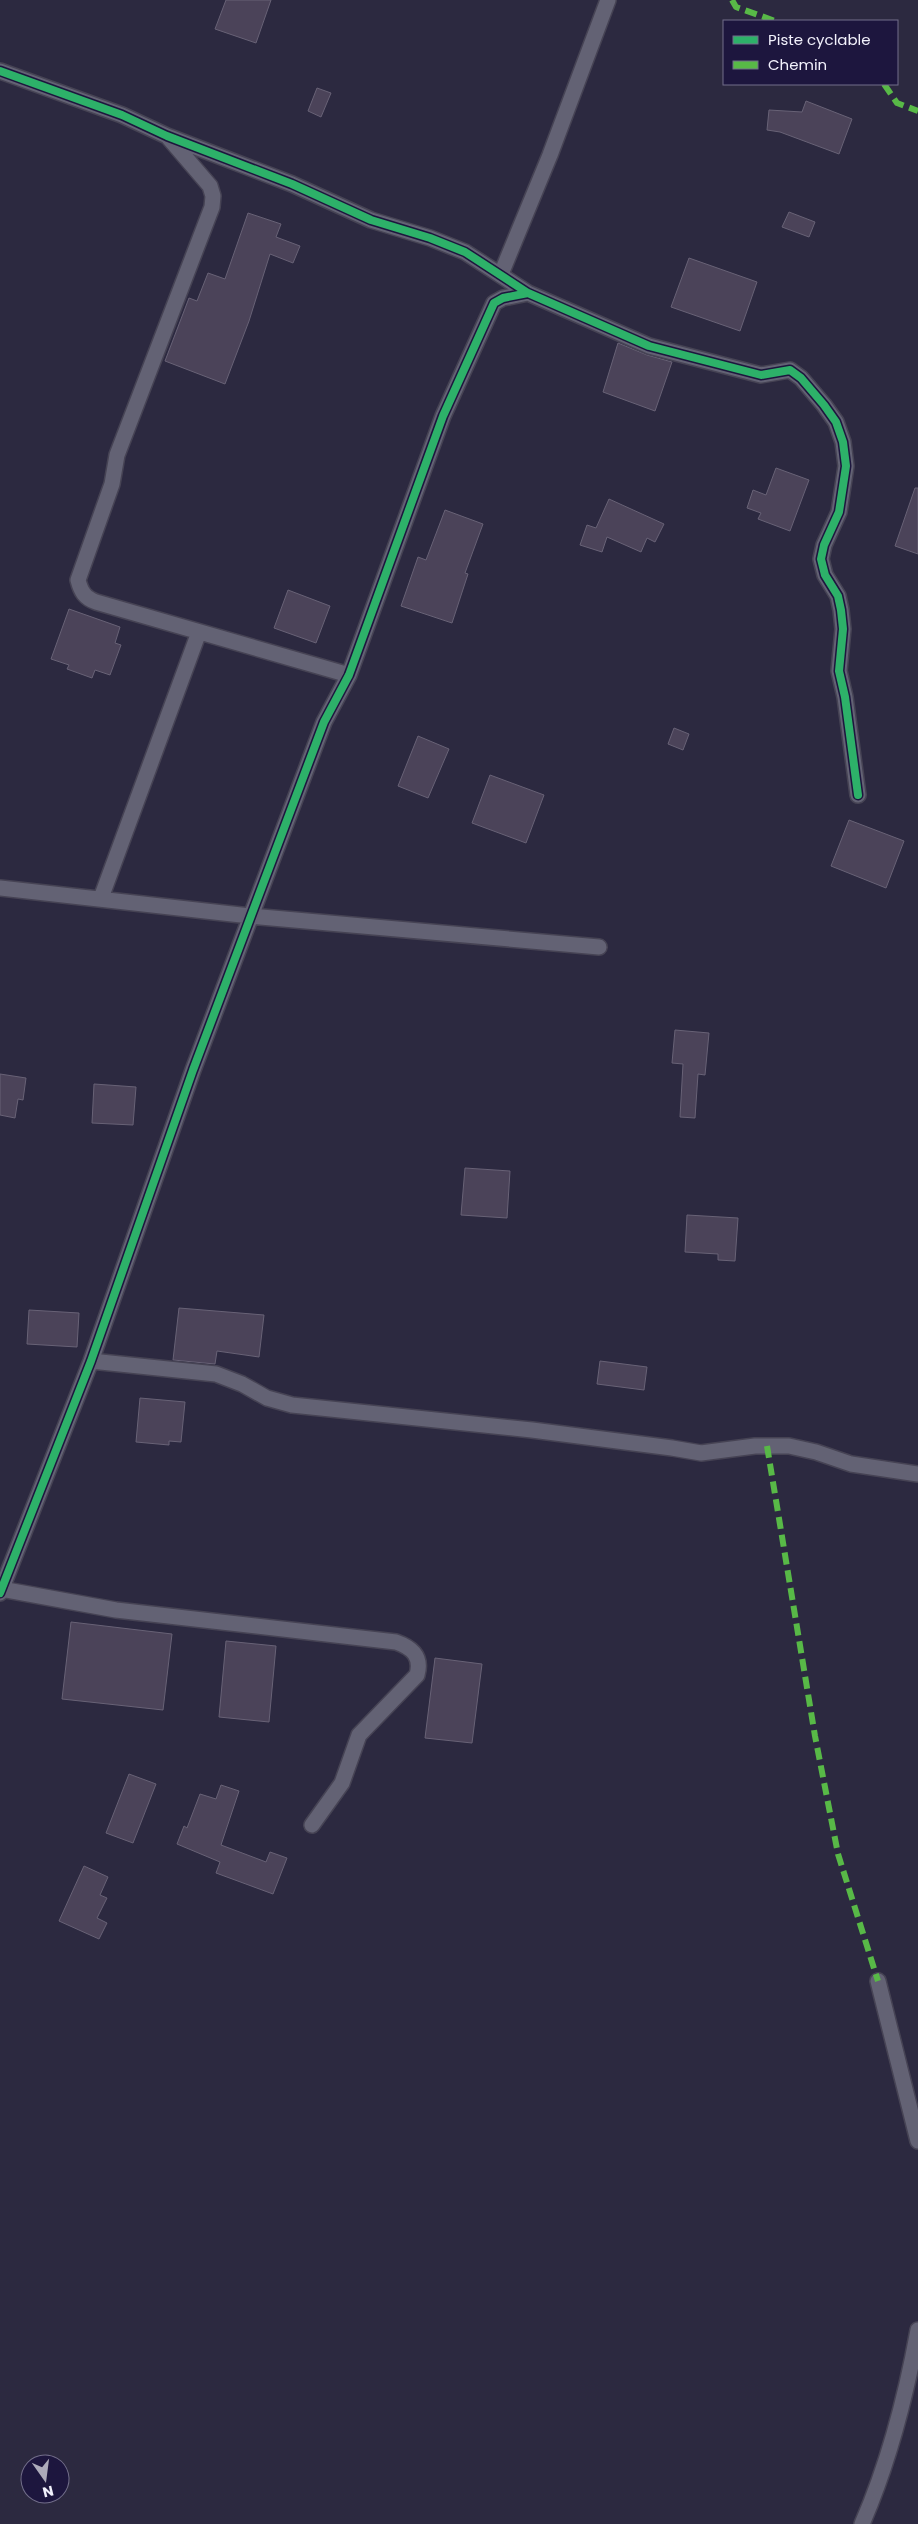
<svg xmlns="http://www.w3.org/2000/svg" width="918" height="2524" font-family="Poppins,sans-serif">
  <style>
    .building { fill: #4b4359; stroke: #686276 }
    .lines { fill: none; stroke-linecap: round; stroke-linejoin: round }
    .minor-casing { stroke: #464354; stroke-width: 18 }
    .minor { stroke: #636274; stroke-width: 15 }
    .quiet { stroke: #58b947; stroke-width: 6; stroke-dasharray: 12 6; stroke-linecap: butt }
    .cycleway-casing { stroke: #1d163e; stroke-width: 11 }
    .cycleway { stroke: #2db169; stroke-width: 8 }
  </style>
  <rect width="100%" height="100%" fill="#2c2940"/>
  <!-- building -->
  <path class="building" d="M 226,0 L 271,0 L 256,43 L 215,29 Z
    M 317,88 L 331,93 L 321,117 L 308,111 Z
    M 806,101 L 852,119 L 839,154 L 780,132 L 767,130 L 769,110 L 802,112 Z
    M 789,212 L 815,222 L 809,237 L 782,227 Z
    M 248,213 L 281,224 L 276,237 L 300,246 L 293,263 L 270,254 L 249,321 L 225,384 L 165,361 L 189,298 L 197,301 L 208,273 L 225,279 Z
    M 689,258 L 757,282 L 740,331 L 671,307 Z
    M 618,343 L 647,355 L 672,362 L 655,411 L 603,392 Z
    M 776,468 L 809,480 L 790,531 L 758,519 L 761,513 L 747,508 L 753,490 L 766,495 Z
    M 915,488 L 918,488 L 918,554 L 895,546 Z
    M 609,499 L 664,524 L 655,542 L 647,538 L 641,552 L 607,537 L 602,552 L 580,545 L 587,525 L 596,528 Z
    M 445,510 L 483,524 L 465,573 L 468,574 L 452,623 L 401,606 L 418,557 L 426,560 Z
    M 288,590 L 330,606 L 316,643 L 274,628 Z
    M 69,609 L 120,627 L 115,643 L 121,645 L 110,675 L 95,670 L 92,678 L 67,669 L 69,665 L 51,659 Z
    M 674,728 L 689,734 L 683,750 L 668,744 Z
    M 418,736 L 449,749 L 428,798 L 398,786 Z
    M 490,775 L 544,795 L 526,843 L 472,823 Z
    M 849,820 L 904,841 L 886,888 L 831,866 Z
    M 675,1030 L 709,1033 L 705,1075 L 698,1074 L 695,1118 L 680,1117 L 683,1064 L 672,1063 Z
    M 0,1074 L 26,1078 L 23,1100 L 18,1099 L 15,1118 L 0,1115 Z
    M 94,1084 L 136,1087 L 133,1125 L 92,1123 Z
    M 465,1168 L 510,1171 L 507,1218 L 461,1215 Z
    M 687,1215 L 738,1218 L 735,1261 L 718,1260 L 718,1254 L 685,1252 Z
    M 179,1308 L 264,1315 L 259,1357 L 217,1351 L 215,1364 L 173,1360 Z
    M 29,1310 L 79,1313 L 77,1347 L 27,1344 Z
    M 600,1361 L 647,1367 L 644,1390 L 597,1384 Z
    M 140,1398 L 185,1402 L 181,1442 L 169,1441 L 169,1445 L 136,1442 Z
    M 71,1622 L 172,1634 L 163,1710 L 62,1699 Z
    M 226,1641 L 276,1646 L 269,1722 L 219,1717 Z
    M 435,1658 L 482,1664 L 472,1743 L 425,1738 Z
    M 129,1774 L 156,1784 L 133,1843 L 106,1833 Z
    M 221,1785 L 239,1791 L 221,1845 L 266,1862 L 270,1852 L 287,1858 L 273,1894 L 216,1873 L 220,1862 L 177,1844 L 184,1826 L 187,1828 L 200,1794 L 216,1799 Z
    M 84,1866 L 108,1877 L 100,1895 L 107,1898 L 97,1918 L 107,1923 L 99,1939 L 59,1921 Z"/>
  <g class="lines">
    <defs>
      <path id="minor" d="M 0,71 L 122,115 L 167,136 L 292,184 L 371,220 L 430,238 L 465,252 L 528,293 L 649,346 L 761,375 L 790,370 L 801,378 L 824,405 L 836,422 L 843,442 L 846,466 L 839,512 L 824,545 L 821,559 L 825,575 L 838,596 L 841,610 L 843,629 L 839,671 L 845,697 L 858,795
        M 168,137 L 210,186 L 213,196 L 212,207 L 117,455 L 112,484 L 78,580 C 81,592 85,598 96,602 L 349,675
        M 501,274 L 550,155 L 608,0
        M 0,888 L 250,916 L 599,947
        M 101,898 L 199,632
        M 91,1361 L 216,1374 L 242,1384 L 267,1398 L 292,1405 L 532,1430 L 672,1448 L 701,1453 L 755,1446 L 789,1446 L 816,1452 L 851,1464 L 918,1474
        M 1,1589 L 116,1610 L 396,1642 C 413,1648 422,1657 417,1675 L 359,1735 L 342,1783 L 312,1825
        M 0,1593 L 91,1361 L 193,1070 L 324,722 L 349,675 L 443,416 L 494,303 L 503,298 L 528,293
        M 878,1981 L 918,2141
        M 862,2524 C 889,2462 906,2396 918,2330"/>
    </defs>
    <!-- minor casing -->
    <use href="#minor" class="minor-casing"/>
    <!-- minor -->
    <use href="#minor" class="minor"/>
    <!-- quiet -->
    <path class="quiet" d="M 732,0 L 736,7 L 775,21
      M 884,84 L 897,103 L 918,111
      M 767,1446 L 815,1736 L 838,1854 L 878,1981"/>
    <defs>
      <path id="cycleway" d="M 0,71 L 122,115 L 167,136 L 292,184 L 371,220 L 430,238 L 465,252 L 528,293 L 649,346 L 761,375 L 790,370 L 801,378 L 824,405 L 836,422 L 843,442 L 846,466 L 839,512 L 824,545 L 821,559 L 825,575 L 838,596 L 841,610 L 843,629 L 839,671 L 845,697 L 858,795
        M 0,1593 L 91,1361 L 193,1070 L 324,722 L 349,675 L 443,416 L 494,303 L 503,298 L 528,293"/>
    </defs>
    <!-- cycleway casing -->
    <use href="#cycleway" class="cycleway-casing"/>
    <!-- cycleway -->
    <use href="#cycleway" class="cycleway"/>
  </g>
  <!-- legend -->
  <rect x="723" y="20" width="175" height="65" fill="#1d163e" stroke="#726e8a"/>
  <rect x="733" y="36" width="25" height="8" fill="#2db169" stroke="#726e8a"/>
  <text x="768" y="45" font-size="15" fill="#f2f1fc">Piste cyclable</text>
  <rect x="733" y="61" width="25" height="8" fill="#58b947" stroke="#726e8a"/>
  <text x="768" y="70" font-size="15" fill="#f2f1fc">Chemin</text>
  <!-- north arrow -->
  <g transform="translate(45 2479) rotate(166)"><circle r="24" fill="#1d163e" stroke="#726e8a"/>
  <path d="M0-4L9 19L0 12L-9 19Z" fill="#adabba"/>
  <text y="-8" font-size="14" font-weight="bold" text-anchor="middle" fill="#f2f1fc">N</text>
  </g>
</svg>
